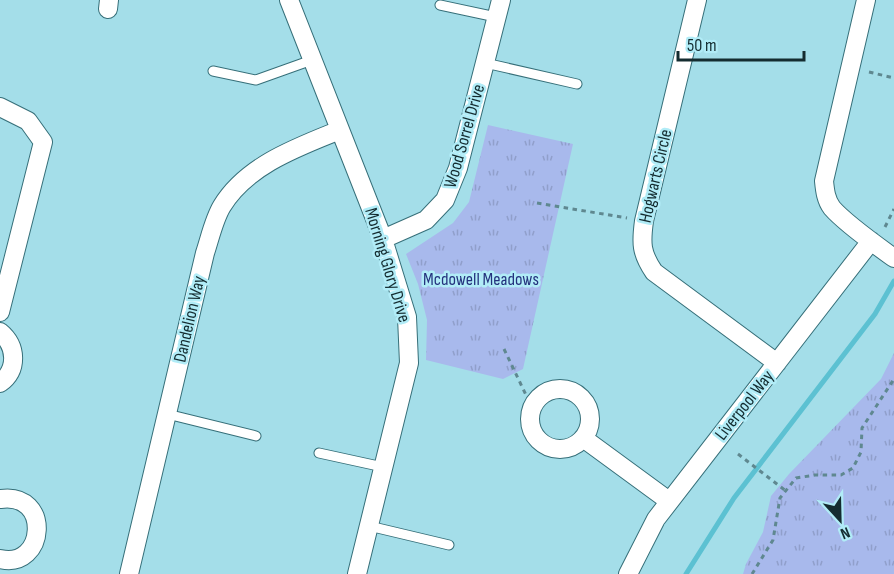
<svg xmlns="http://www.w3.org/2000/svg" width="894" height="574" font-family="'Sofia Sans Condensed',sans-serif">
  <style>
    .park { fill: url(#park-tufts) }
    .lines { fill: none; stroke-linecap: round; stroke-linejoin: round }
    .stream { stroke: #5cc1d2; stroke-width: 5 }
    .service-casing { stroke: #366f79; stroke-width: 11 }
    .minor-casing { stroke: #366f79; stroke-width: 20 }
    .path { stroke: #5f8890; stroke-width: 3; stroke-dasharray: 4.5 4.5; stroke-linecap: butt }
    .service { stroke: #fff; stroke-width: 9 }
    .minor { stroke: #fff; stroke-width: 18 }
    .labels { text-anchor: middle; stroke-width: 5; stroke-linejoin: round; paint-order: stroke }
    .street-label { font-size: 18px; fill: #142c30; stroke: #b1ecf7 }
    .park-label { font-size: 18px; fill: #24327d; stroke: #b1ecf7 }
  </style>
  <defs>
    <pattern id="park-tufts" width="24" height="20" patternUnits="userSpaceOnUse" patternTransform="scale(1.5)"><rect width="24" height="20" fill="#a8b9ec"/><path d="M3 7l-1-3M5 7V3M7 7l1-3M15 17l-1-3M17 17v-4M19 17l1-3" fill="none" stroke="#909fcb"/></pattern>
  </defs>
  <rect width="100%" height="100%" fill="#a4dee9"/>
  <!-- park -->
  <path class="park" d="M 488,125 L 573,144 L 523,369 L 503,379 L 426,360 L 427,320 L 418,284 L 406,254 L 453,223 L 469,202 Z
    M 894,353 L 894,574 L 743,574 L 746,564 L 763,532 L 771,496 L 789,474 L 881,379 Z"/>
  <g class="lines">
    <!-- stream -->
    <path class="stream" d="M 686,574 L 734,498 L 875,314 L 894,281"/>
    <defs>
      <path id="service" d="M 440,5 L 496,17
        M 485,63 L 577,84
        M 213,71 L 256,80 L 312,60
        M 167,414 L 256,436
        M 319,453 L 383,467
        M 369,526 L 449,545"/>
      <path id="minor" d="M 289,0 L 383,239 L 407,317 L 409,363 L 357,574
        M 697,0 L 644,221 C 641,243 641,253 654,272 L 777,363
        M 866,0 L 824,181 C 825,191 826,200 832,208 C 846,224 876,245 894,258
        M 108,9 L 109,0
        M 0,107 L 28,121 L 43,142 L 0,312
        M 383,239 L 426,220 L 445,200 L 458,168 L 501,0
        M 0,332 C 17,346 18,370 0,383
        M530 419a30 30 0 1 1 60 0a30 30 0 1 1-60 0Z
        M 583,438 L 669,501
        M 0,499 C 52,491 46,570 0,559
        M 129,574 L 205,253 C 210,238 214,219 222,206 C 247,165 298,147 340,130
        M 628,574 L 656,519 L 871,241"/>
    </defs>
    <!-- service casing -->
    <use href="#service" class="service-casing"/>
    <!-- minor casing -->
    <use href="#minor" class="minor-casing"/>
    <!-- path -->
    <path class="path" d="M 869,72 L 894,78
      M 537,203 L 627,218
      M 885,227 L 894,209
      M 504,349 L 526,395
      M 738,454 L 786,491
      M 752,574 L 773,540 L 780,498 L 796,478 L 815,475 L 841,475 L 853,468 L 861,452 L 862,428 L 894,379"/>
    <!-- service -->
    <use href="#service" class="service"/>
    <!-- minor -->
    <use href="#minor" class="minor"/>
  </g>
  <g class="labels">
    <!-- street labels -->
    <g class="street-label">
      <text transform="translate(464 136) rotate(-74)" y="6">Wood Sorrel Drive</text>
      <text transform="translate(655 176) rotate(-77)" y="6">Hogwarts Circle</text>
      <text transform="translate(388 265) rotate(73)" y="6">Morning Glory Drive</text>
      <text transform="translate(189 319) rotate(-77)" y="6">Dandelion Way</text>
      <text transform="translate(744 405) rotate(-52)" y="6">Liverpool Way</text>
    </g>
    <!-- park labels -->
    <g class="park-label">
      <text x="481" y="285">Mcdowell Meadows</text>
    </g>
  </g>
  <!-- north arrow -->
  <g transform="translate(840 520) rotate(158)" stroke="#b1ecf7" stroke-width="4.5" paint-order="stroke">
  <path d="M0-4.5L10 22L0 15L-10 22Z" fill="#142c30"/>
  <text y="-9" font-size="16" font-weight="bold" text-anchor="middle" fill="#142c30">N</text>
  </g>
  <!-- scale -->
  <path d="M678 51v9h126v-9" fill="none" stroke="#142c30" stroke-width="3"/>
  <text x="687" y="51" font-size="18" fill="#142c30" stroke="#b1ecf7" stroke-width="4.5" paint-order="stroke">50 m</text>
</svg>
